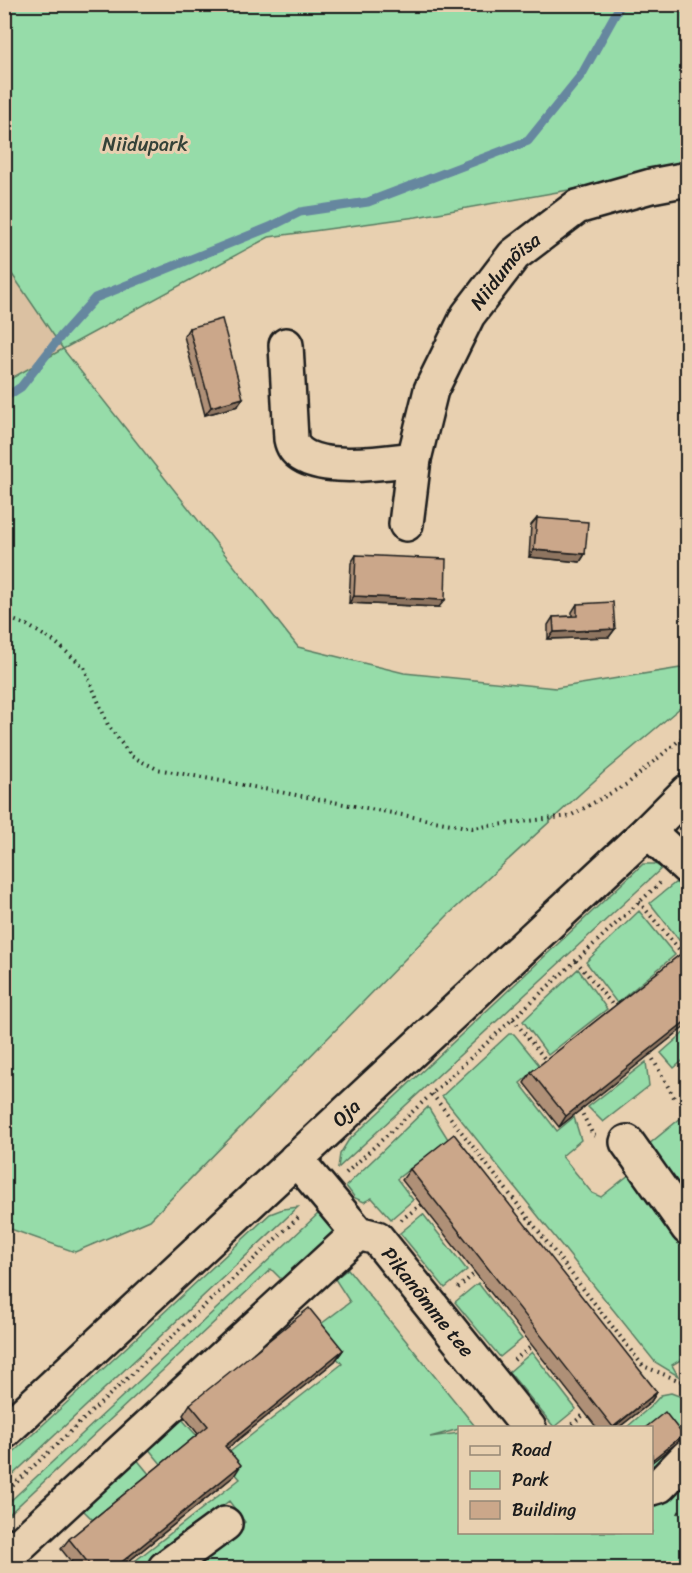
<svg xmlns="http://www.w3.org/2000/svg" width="692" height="1573" font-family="Sriracha,sans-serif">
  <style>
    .built { fill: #dbc1a2 }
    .green { fill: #96dca9; stroke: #597c62; stroke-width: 1.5 }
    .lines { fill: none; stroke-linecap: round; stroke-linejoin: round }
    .stream { stroke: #66879f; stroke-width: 9 }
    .minor-casing { stroke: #1c1c1c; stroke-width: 38 }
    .path { stroke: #1c1c1c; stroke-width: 4; stroke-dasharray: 1.5 4.5; stroke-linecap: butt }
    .minor { stroke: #e8d0b0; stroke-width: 33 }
    .wall { fill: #af9077; stroke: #1c1c1c; stroke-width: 1.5 }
    .shaded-wall { fill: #8e7561; stroke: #1c1c1c; stroke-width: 1.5 }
    .building { fill: #cba78a; stroke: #1c1c1c; stroke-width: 1.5 }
    .labels { text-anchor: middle; stroke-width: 6; stroke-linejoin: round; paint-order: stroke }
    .park-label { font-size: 20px; fill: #344238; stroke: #e8d0b0 }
    .street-label { font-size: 20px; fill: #1c1c1c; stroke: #e8d0b0 }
  </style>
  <rect width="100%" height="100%" fill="#e8d0b0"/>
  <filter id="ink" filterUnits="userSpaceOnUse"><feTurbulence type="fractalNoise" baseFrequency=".0167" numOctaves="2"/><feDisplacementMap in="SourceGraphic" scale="12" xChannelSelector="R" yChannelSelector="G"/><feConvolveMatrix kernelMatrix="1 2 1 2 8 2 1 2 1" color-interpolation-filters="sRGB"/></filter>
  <g filter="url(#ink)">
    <!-- built -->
    <path class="built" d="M 4,264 L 63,349 L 5,382 L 4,382 Z"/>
    <!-- green -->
    <path class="green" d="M 5,5 L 687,5 L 687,169 L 416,217 L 269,237 L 63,349 L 298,647 L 404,673 L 556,688 L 687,667 L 687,702 L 605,771 L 448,915 L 150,1220 L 75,1252 L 5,1227 L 5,382 L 63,349 L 5,264 Z
      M 643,864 L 655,864 L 662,868 L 338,1168 L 340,1154 L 348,1141 Z
      M 676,882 L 687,895 L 688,948 L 686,949 L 650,903 Z
      M 639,911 L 675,955 L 617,1003 L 586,962 Z
      M 578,969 L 607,1009 L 548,1055 L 523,1021 Z
      M 687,1030 L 687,1057 L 674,1068 L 661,1053 Z
      M 509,1034 L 514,1034 L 540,1066 L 520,1083 L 557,1131 L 574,1117 L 581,1140 L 562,1156 L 592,1193 L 601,1197 L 630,1174 L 687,1242 L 687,1356 L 672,1365 L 678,1376 L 655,1362 L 442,1096 Z
      M 646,1062 L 649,1086 L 603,1122 L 588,1107 Z
      M 428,1107 L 448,1139 L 397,1179 L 413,1200 L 391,1219 L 372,1198 L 364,1202 L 355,1198 L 346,1186 Z
      M 687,1113 L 687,1207 L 648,1145 Z
      M 298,1207 L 5,1482 L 5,1460 L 270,1214 L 283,1209 Z
      M 319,1213 L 338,1237 L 285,1283 L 271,1269 L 5,1518 L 5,1506 Z
      M 423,1214 L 467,1270 L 445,1288 L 400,1233 Z
      M 348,1269 L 474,1425 L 460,1428 L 459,1429 L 430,1437 L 459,1433 L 460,1532 L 652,1532 L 652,1503 L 687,1478 L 687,1568 L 184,1568 L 245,1522 L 229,1501 L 140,1568 L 126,1568 L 240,1479 L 222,1458 L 342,1364 L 313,1330 L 350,1302 L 335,1279 Z
      M 478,1283 L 522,1339 L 500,1357 L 455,1302 Z
      M 532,1352 L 576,1409 L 554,1427 L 509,1372 Z
      M 671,1393 L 687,1399 L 687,1444 L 652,1476 L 652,1428 L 626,1428 L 651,1406 L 661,1395 Z
      M 180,1417 L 197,1436 L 162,1465 L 147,1447 Z
      M 135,1457 L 149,1474 L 93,1520 L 80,1507 Z"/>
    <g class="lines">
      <!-- stream -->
      <path class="stream" d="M 4,398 L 21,387 L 61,336 L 95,298 L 270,227 L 300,212 L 368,202 L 528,141 L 582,74 L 621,4"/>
      <defs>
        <g id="minor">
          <path d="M 286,345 L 291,439 C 298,477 387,462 414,459"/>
          <path id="s1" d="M 406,524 L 414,459 L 431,390 L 468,315 L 514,255 L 577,207 L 651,186 L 688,179"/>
          <path d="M 648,831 L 688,868"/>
          <path d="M 627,1142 L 688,1228"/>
          <path id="s2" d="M 296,1159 L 358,1233 L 377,1238 L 529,1428"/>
          <path id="s3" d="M 4,1432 L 648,831 L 688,791"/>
          <path d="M 652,1488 L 659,1486 L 688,1456"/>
          <path d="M 4,1544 L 13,1551 L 358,1233"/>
          <path d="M 165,1568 L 225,1524"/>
        </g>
      </defs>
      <!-- minor casing -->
      <use href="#minor" class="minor-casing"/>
      <!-- path -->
      <path class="path" d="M 4,617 L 27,625 L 55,642 L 84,667 L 108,725 L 131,756 L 157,769 L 472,828 L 570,816 L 627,784 L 688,733
        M 639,902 L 684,955
        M 576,961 L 616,1009
        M 513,1019 L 548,1063
        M 650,1054 L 676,1101
        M 432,1094 L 643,1366 L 688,1384
        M 580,1109 L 593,1135 L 596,1136
        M 346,1173 L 660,883
        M 401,1220 L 422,1204
        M 458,1288 L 475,1273
        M 514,1360 L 533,1345
        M 567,1428 L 586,1413
        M 4,1494 L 301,1215
        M 678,1512 L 688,1517"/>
      <!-- minor -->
      <use href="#minor" class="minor"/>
    </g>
    <!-- wall -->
    <path class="wall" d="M 189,328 L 238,406 L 205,415 L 184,336 Z
      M 537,518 L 585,554 L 580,562 L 529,557 L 531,525 Z
      M 356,555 L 439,607 L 349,603 L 351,563 Z
      M 577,604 L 615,629 L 609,637 L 548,639 L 548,625 L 553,617 L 572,616 L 572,612 Z
      M 687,949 L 687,1025 L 559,1127 L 524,1083 L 531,1072 Z
      M 410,1169 L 657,1392 L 650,1403 L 618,1428 L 597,1428 L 402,1180 Z
      M 343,1350 L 335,1361 L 227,1448 L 234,1476 L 119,1569 L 77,1569 L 61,1549 L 69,1539 L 198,1434 L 183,1415 L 190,1404 Z"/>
    <!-- shaded-wall -->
    <path class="shaded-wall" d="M 243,398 L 238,406 L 205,415 L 211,407 Z
      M 534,550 L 585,554 L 580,562 L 529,557 Z
      M 354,596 L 445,600 L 439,607 L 349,603 Z
      M 615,629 L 609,637 L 548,639 L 554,632 Z
      M 687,1020 L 687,1025 L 559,1127 L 566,1116 Z
      M 343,1350 L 335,1361 L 218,1456 L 225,1446 Z
      M 657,1392 L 650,1403 L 618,1428 L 613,1428 Z
      M 683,1435 L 678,1442 L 651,1463 L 651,1460 Z
      M 241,1465 L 234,1476 L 119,1569 L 113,1569 Z"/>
    <!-- building -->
    <path class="building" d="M 222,319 L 243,398 L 211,407 L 189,328 Z
      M 537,518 L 588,522 L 585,554 L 534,550 Z
      M 356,555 L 446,559 L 445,600 L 354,596 Z
      M 613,602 L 615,629 L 554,632 L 553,617 L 577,616 L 577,604 Z
      M 687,949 L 687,1020 L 566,1116 L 531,1072 Z
      M 454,1134 L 657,1392 L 613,1427 L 410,1169 Z
      M 309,1308 L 343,1350 L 225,1446 L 241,1465 L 113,1569 L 93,1569 L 69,1539 L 208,1426 L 190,1404 Z
      M 665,1412 L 683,1435 L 652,1460 L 651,1428 L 645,1428 Z"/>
  </g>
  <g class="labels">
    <!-- park labels -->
    <g class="park-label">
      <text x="145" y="151">Niidupark</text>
    </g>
    <!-- street labels -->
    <g class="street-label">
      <text dy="7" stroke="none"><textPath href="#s1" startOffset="278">Niidumõisa</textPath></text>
      <text dy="7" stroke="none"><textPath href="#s3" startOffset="468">Oja</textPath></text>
      <text dy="7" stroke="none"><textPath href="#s2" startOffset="198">Pikanõmme tee</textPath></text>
    </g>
  </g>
  <!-- margin -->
  <rect width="692" height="1573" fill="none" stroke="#e8d0b0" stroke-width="24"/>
  <rect x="12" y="12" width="668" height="1549" fill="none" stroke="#1c1c1c" stroke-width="2" filter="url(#ink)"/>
  <!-- legend -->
  <rect x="458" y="1426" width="195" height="108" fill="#e8d0b0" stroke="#968875" stroke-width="1.5"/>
  <rect x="470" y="1446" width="30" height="9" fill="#e8d0b0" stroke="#968875" stroke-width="1.5"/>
  <text x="512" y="1456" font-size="18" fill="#1c1c1c">Road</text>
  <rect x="470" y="1471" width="30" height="18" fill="#96dca9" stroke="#968875" stroke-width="1.5"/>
  <text x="512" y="1486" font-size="18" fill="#1c1c1c">Park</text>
  <rect x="470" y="1501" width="30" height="18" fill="#cba78a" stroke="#968875" stroke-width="1.5"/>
  <text x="512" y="1516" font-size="18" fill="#1c1c1c">Building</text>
</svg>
